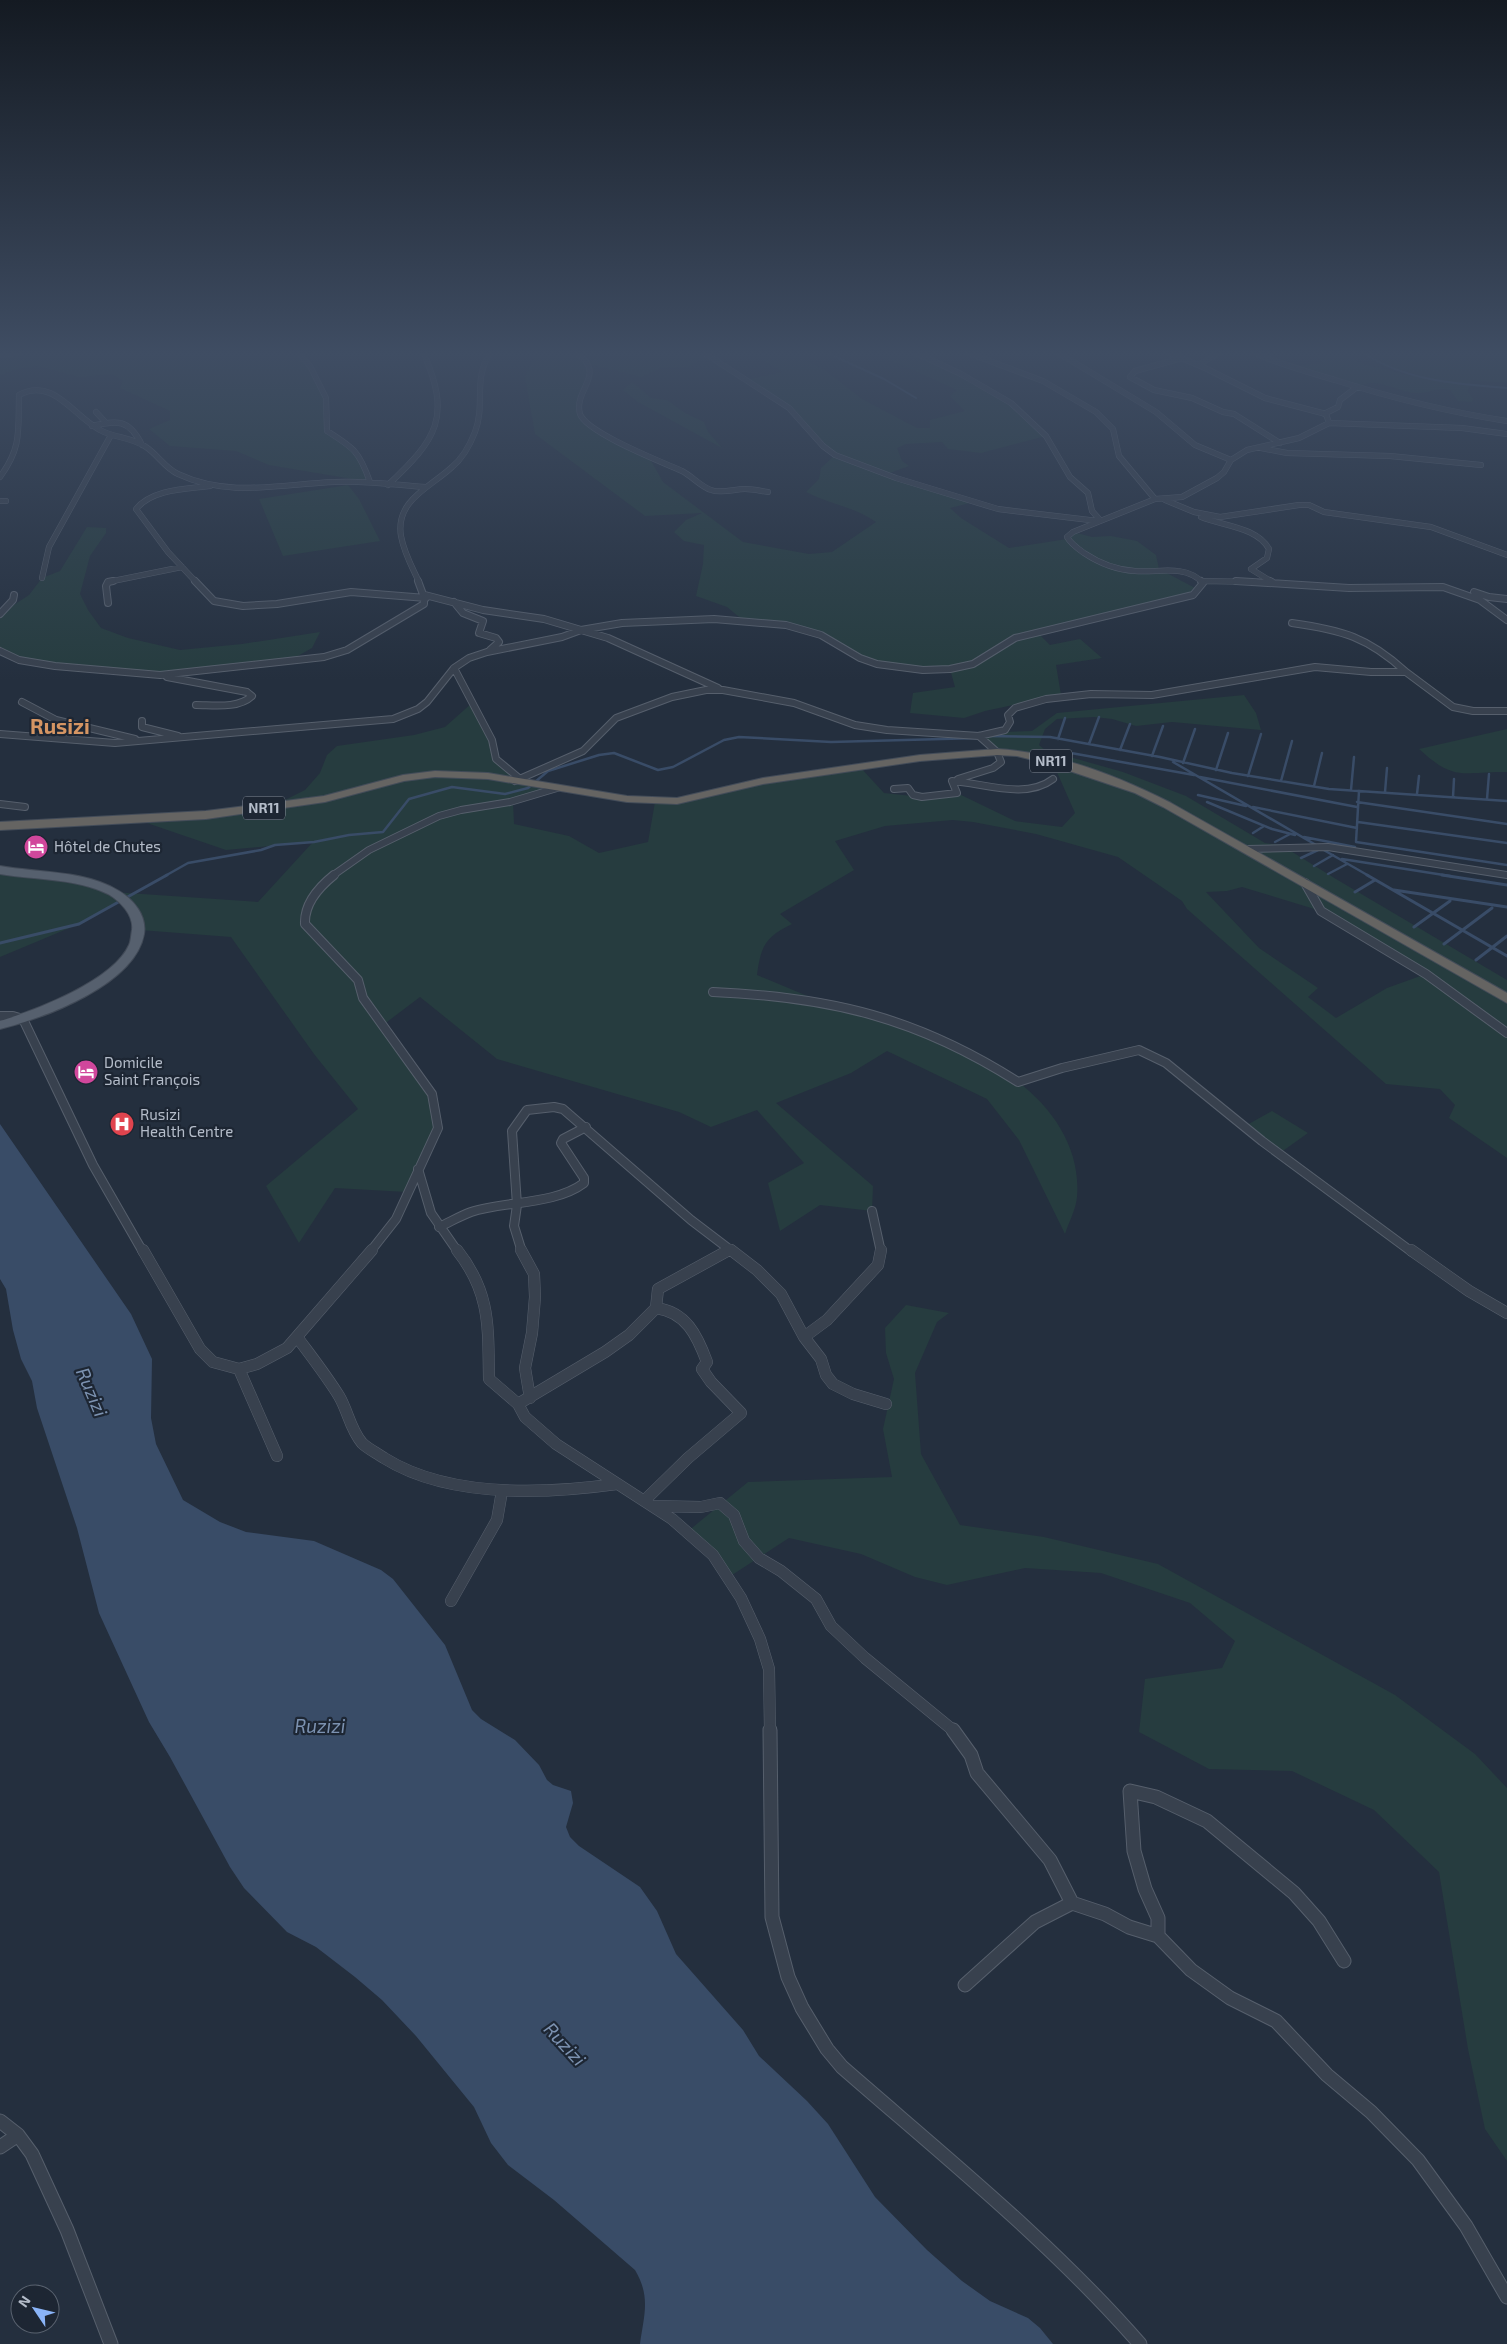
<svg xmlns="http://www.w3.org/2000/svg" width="1507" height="2344" font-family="'Exo 2',sans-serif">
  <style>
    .green { fill: #263c3f; fill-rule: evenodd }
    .water { fill: #394c67 }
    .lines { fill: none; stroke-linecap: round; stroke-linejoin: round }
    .stream-far2 { stroke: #394c67; stroke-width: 2 }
    .stream-far1 { stroke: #394c67; stroke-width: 2.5 }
    .stream { stroke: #394c67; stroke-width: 3 }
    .minor-far4-casing { stroke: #565f6c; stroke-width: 6 }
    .minor-far3-casing { stroke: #565f6c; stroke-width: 8 }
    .minor-far2-casing { stroke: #565f6c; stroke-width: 10 }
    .minor-far1-casing { stroke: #565f6c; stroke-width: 12 }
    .minor-casing { stroke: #565f6c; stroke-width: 15 }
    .primary-casing { stroke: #414a57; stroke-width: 2 }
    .trunk-casing { stroke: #434c59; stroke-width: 2 }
    .minor-far4 { stroke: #38414e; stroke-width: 5 }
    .minor-far3 { stroke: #38414e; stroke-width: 6 }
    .minor-far2 { stroke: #38414e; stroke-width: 8 }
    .minor-far1 { stroke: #38414e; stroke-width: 11 }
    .minor { stroke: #38414e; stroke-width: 13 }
    .primary { fill: #56606e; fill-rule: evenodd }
    .trunk { fill: #656462; fill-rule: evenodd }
    .labels { text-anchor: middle; stroke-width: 4.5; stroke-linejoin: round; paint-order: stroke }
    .shield { fill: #1d2633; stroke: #878f9c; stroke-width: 1 }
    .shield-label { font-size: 14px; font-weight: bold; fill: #b4bcc9 }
    .poi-label { font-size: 15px; fill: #b4bcc9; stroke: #1d2633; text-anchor: start }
    .near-water-label { font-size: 19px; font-style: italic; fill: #7c92b1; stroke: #1d2633 }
    .far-town-label { font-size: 21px; font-weight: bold; fill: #d59563; stroke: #1d2633 }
  </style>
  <rect width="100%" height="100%" fill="#242f3e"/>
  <!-- green -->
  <path class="green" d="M 0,352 L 297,352 L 310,366 L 326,398 L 326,428 L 351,445 L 370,482 L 269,465 L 236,451 L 170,446 L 149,429 L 170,420 L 170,411 L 120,388 L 123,381 L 112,374 L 79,377 L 38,366 L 18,369 L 0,375 Z
    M 537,352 L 576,352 L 587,360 L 668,356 C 679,348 700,350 712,357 L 693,363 L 689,367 L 663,367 L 641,377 L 589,364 L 580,412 L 589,425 L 650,459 L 663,482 L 743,542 L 809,554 L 832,552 L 876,522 C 855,507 829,504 806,492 L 819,479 L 821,468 L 835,455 L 794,413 L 746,380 L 783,372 L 749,352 L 791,352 L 826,371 L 862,399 L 917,428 L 930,428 L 930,420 L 965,411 L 950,396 L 957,390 L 873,352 L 914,352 L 1011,403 L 1046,436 L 981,453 L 948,449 L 942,442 L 906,444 L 897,448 L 902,461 L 909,466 L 887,474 L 974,502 L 950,508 L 961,518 L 1009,548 L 1067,539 L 1073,532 L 1092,537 L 1111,536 L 1137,541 L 1156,555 L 1159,569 L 1199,590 L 1193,595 L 1038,633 L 1050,645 L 1080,639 L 1102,658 L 1056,665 L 1061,695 L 985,711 L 964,718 L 910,713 L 913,693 L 955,687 L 950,669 L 877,664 L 805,629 L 744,621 L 727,607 L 696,596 L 703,564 L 704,545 L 684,541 L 674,532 L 686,520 L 702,513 L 645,516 L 535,434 L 525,377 Z
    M 1313,352 L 1343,352 L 1362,364 L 1412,376 L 1420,375 L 1392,368 L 1363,355 L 1362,352 L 1480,352 L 1507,355 L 1507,383 L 1471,380 L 1468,391 L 1473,399 L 1472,402 L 1458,401 L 1450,390 L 1446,389 C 1436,388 1425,394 1415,393 C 1395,391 1376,376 1357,387 L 1290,366 L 1323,363 Z
    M 632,382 L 651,398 L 667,400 L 685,413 L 704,422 L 708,432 L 722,448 L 638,402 L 623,390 Z
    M 348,485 L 359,499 L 380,541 L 283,556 L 259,499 Z
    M 87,527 L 106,528 L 106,533 L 90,556 L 80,594 L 88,610 L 101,628 L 128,638 L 180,650 L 242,644 L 320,632 L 312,648 L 287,662 L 165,675 L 78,670 L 0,653 L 0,614 L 29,595 L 42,578 L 60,571 Z
    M 1244,695 L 1256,713 L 1261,730 L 1172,722 L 1136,726 L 1112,719 L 1094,717 L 1057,719 L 1045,729 L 1039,745 L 1045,750 L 1123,772 L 1186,796 L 1265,843 L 1281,845 L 1336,879 L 1507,980 L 1507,1158 L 1449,1118 L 1455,1105 L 1440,1089 L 1386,1084 L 1187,909 L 1182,901 L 1118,857 L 1036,834 L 973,822 L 953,820 L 885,826 L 835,841 L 854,870 L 780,914 L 792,924 C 765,937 761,946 757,975 L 817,1000 L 894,1020 L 1018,1082 C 1054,1109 1081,1150 1077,1197 C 1076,1209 1069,1222 1065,1234 L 1019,1140 L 987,1099 L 887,1051 L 851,1073 L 776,1103 L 873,1186 L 872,1211 L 820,1205 L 780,1231 L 768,1183 L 804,1163 L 757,1110 L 711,1127 L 679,1112 L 497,1059 L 420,997 L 383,1025 L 432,1094 L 438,1128 L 407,1192 L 335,1188 L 299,1243 L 266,1186 L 358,1109 L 314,1054 L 231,937 L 140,930 L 123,900 L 79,924 L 0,957 L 0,870 L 84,883 L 113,892 L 258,902 L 313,842 L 226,850 L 138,820 L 273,806 L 305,790 L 320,773 L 327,755 L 337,746 L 414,735 L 445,727 L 472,703 L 492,740 L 495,756 L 519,778 L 557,788 L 513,801 L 514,824 L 569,836 L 599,853 L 648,842 L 655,802 L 676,801 L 753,783 L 860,767 L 884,793 L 922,797 L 957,793 L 1015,821 L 1062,827 L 1075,813 L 1052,761 L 997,752 L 979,736 L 1001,732 L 1032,731 L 1057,713 ZM 1242,887 L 1321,911 L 1426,974 L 1387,988 L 1336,1018 L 1308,997 L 1318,988 L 1259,948 L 1206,892 L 1227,891 Z
    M 1507,729 L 1507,772 C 1462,771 1456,783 1419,749 Z
    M 1272,1111 L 1308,1133 L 1280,1153 L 1245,1126 Z
    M 906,1305 L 949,1313 L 937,1322 L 915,1373 L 921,1454 L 960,1525 L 1044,1537 L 1158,1564 L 1395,1695 L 1475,1754 L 1507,1788 L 1507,2161 L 1485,2129 L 1468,2049 L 1439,1872 L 1374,1810 L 1292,1771 L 1209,1769 L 1139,1732 L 1145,1679 L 1222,1668 L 1235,1641 L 1190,1603 L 1101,1573 L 1025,1568 L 947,1585 L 915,1577 L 861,1554 L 789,1538 L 729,1577 L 687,1532 L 748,1482 L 892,1477 L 883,1429 L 894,1379 L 886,1353 L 885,1328 Z"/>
  <!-- water -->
  <path class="water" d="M 0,1124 L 131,1314 L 152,1359 L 151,1418 L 156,1444 L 183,1500 L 220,1522 L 246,1532 L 314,1541 L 381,1570 L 393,1579 L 445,1645 L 472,1710 L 481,1719 L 515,1740 L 539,1765 L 547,1780 L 553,1785 L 571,1791 L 573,1803 L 566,1827 L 570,1837 L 579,1846 L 640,1887 L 657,1911 L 676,1954 L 743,2030 L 759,2056 L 807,2101 L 828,2124 L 875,2197 L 927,2250 L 962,2281 L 990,2301 L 1028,2318 L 1040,2328 L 1053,2344 L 640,2344 C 644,2315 651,2297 635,2270 L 554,2200 L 508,2165 L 491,2143 L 474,2107 L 416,2036 L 382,2000 L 355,1977 L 316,1947 L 287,1932 L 244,1888 L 230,1867 L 170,1757 L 149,1722 L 99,1613 L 77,1528 L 37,1408 L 32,1381 L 21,1359 L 13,1330 L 6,1289 L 0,1279 Z"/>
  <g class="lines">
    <!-- stream-far2 -->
    <path class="stream-far2" d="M 825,352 L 884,379 L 916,398
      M 1362,352 C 1405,381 1457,384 1507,388"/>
    <!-- stream-far1 -->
    <path class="stream-far1" d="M 988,736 L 1050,737 L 1160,757 L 1232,773 L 1329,789 L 1507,801
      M 1058,739 L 1065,718
      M 1089,744 L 1099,717
      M 1120,750 L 1130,724
      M 1071,753 L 1194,775
      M 1152,756 L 1163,726
      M 1173,762 L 1316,845
      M 1183,763 L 1195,729
      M 1216,770 L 1228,733
      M 1248,776 L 1261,734
      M 1200,777 L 1357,807
      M 1281,781 L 1292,741
      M 1314,786 L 1322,753
      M 1351,790 L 1354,757
      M 1385,792 L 1387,768
      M 1417,794 L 1419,776
      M 1198,795 L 1246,806
      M 1453,797 L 1454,779
      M 1487,799 L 1489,774
      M 1207,802 L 1272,829 L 1295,835
      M 1357,802 L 1507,824
      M 1253,807 L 1357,828
      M 1358,822 L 1507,843
      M 1253,833 L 1264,826
      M 1304,837 L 1355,847
      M 1275,842 L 1290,834
      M 1356,842 L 1507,865
      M 1356,842 L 1359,791
      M 1322,849 L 1369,876
      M 1301,858 L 1318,850
      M 1342,859 L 1450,876
      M 1314,866 L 1333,855
      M 1328,874 L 1347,864
      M 165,876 L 188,863 L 261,850 L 275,845 L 314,842 L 349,835 L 383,832 L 409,799 L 452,787 L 505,794 L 528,788 L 548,771 L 599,755 L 614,753 L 658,770 L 673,767 L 724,740 L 739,737 L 831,742 L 979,738"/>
    <!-- stream -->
    <path class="stream" d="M 1367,875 L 1507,956
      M 1442,875 L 1507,885
      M 1394,890 L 1507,907
      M 1355,892 L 1375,880
      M 1414,927 L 1450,901
      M 0,943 L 79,924 L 167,875
      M 1444,944 L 1492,908
      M 1476,960 L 1507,936"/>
    <defs>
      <path id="minor-far4" d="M 297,352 L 310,366 L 326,398 L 327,431 C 354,448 359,451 370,482
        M 576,352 C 608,375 573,389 580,414 C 587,433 662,462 682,471 C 692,476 701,487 711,490 C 722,494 734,489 745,489 C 753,489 761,491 768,492
        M 703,352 L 789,408 L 823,446 L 835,455 L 896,478 L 998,509 L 1098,521
        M 914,352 L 961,374 L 1011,403 L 1046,436 L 1070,477 L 1088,493 L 1092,511 L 1100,520
        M 966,352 L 1043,381 L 1096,412 L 1113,429 L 1119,456 L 1155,499
        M 1057,352 L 1156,412 L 1195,445 L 1231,460
        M 1167,352 L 1205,368 L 1265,398 L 1326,414 L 1329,423
        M 1252,352 C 1279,364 1307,372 1335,380 C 1392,398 1448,412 1507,421
        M 0,355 L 21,352
        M 1182,358 L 1135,371 L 1130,377 L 1154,390 L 1192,398 L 1223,412 L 1234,414 L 1280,443
        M 1198,365 L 1220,352
        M 96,412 L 106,423
        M 1324,414 L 1338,407 L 1340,400 L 1357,387
        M 92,426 C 118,420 129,419 142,445
        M 1261,448 L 1287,453 L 1390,456 L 1481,465
        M 0,477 C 22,447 18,431 19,395 C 54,377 72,415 100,430 C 114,438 132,437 146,447 C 158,455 165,468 178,474 C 229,498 281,484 335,482 C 365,480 396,485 426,487
        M 388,485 C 437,439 452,417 423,352
        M 1165,500 L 1194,512 L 1220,517 L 1299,505 L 1309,505 L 1324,512 L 1431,527 L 1507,555
        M 0,501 L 6,501
        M 1201,517 C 1223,526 1257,527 1269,549 L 1267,558 L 1251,569 L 1272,582
        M 42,578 L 49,547 L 111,435
        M 1203,581 L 1256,582
        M 108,582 L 182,567
        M 196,582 L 168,552 L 136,509 C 152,489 186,489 210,486
        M 419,582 C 412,567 404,553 401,536 C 395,500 431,487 452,467 C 463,458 470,445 475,432 C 486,403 472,379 491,352
        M 1202,582 C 1184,564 1158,573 1135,571 C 1117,570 1099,563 1084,553 C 1077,548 1071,544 1067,537 L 1073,532 L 1155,499 L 1182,497 L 1217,478 L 1224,472 L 1231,460 L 1247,450 L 1299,438 L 1329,423 L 1462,428 L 1507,434"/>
      <path id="minor-far3" d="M 195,581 L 214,601 L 243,606 L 277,604 L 351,592 L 426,598
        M 1236,581 L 1349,588 L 1443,587 L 1480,600 L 1507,620
        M 1270,581 L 1272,582
        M 1474,592 L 1489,597 L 1507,599
        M 425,595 L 483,610 L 544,619 L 608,638 L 718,688
        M 454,602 L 463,613 L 483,621 L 479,633 L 496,638 L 499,642 L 490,650
        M 108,603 L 106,586 L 108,582 L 113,581
        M 0,614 L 13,600 L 14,595
        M 1292,623 C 1342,630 1368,637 1406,672
        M 0,651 L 19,660 L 55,666 L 160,675 L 324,657 L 347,650 L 424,604 L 424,597 L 418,581
        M 454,668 L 492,740 L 496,759 L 519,778
        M 167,677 L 247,692 L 252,696 C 238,709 213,705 196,705
        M 22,702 L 56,720 L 135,739
        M 142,721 L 142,727 L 178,736
        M 0,734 L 115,743 L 393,719 L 418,709 L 427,702 L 454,668 L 469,658 L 487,652 L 562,637 L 581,630 L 622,623 L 714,619 L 786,625 L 821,635 L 860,658 L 877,664 L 923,670 L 950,669 L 973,664 L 1015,638 L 1193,595 L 1203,583 L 1201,581
        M 958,779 L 993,768 L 1001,762 L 997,752 L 979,736
        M 515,781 L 583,751 L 616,718 L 672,697 L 706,690 L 723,690 L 794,703 L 855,725 L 887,730 L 979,736 L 1005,730 L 1010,722 L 1008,715 L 1015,708 L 1046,699 L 1091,694 L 1152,695 L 1315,667 L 1371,672 L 1406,672 L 1453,707 L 1473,711 L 1507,711
        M 894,789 L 908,788 L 913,795 L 922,797 L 957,793 L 952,781 C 983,783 1026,800 1053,779
        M 0,804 L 25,807
        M 1247,849 L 1328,847 L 1507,875
        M 332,876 L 369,850 L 439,816 L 461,810 L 510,802 L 557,788"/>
      <path id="minor-far2" d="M 334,875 C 319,887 304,903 305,924 L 358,980 L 363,998 L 432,1094 L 438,1128 L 396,1219 L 370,1252
        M 1305,883 L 1321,911 L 1426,974 L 1507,1033
        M 713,992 C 831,997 918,1018 1018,1082 L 1062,1068 L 1139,1050 L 1166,1063 L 1262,1141 L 1412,1252
        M 0,1016 L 13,1016 L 23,1019 L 93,1165 L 143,1252
        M 418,1169 L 431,1213 L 458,1252
        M 872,1211 L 881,1252
        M 439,1227 C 450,1222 460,1216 471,1212 C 504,1201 555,1205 584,1183 L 584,1178 L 561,1143 L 563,1139 L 586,1127
        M 522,1252 L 514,1226 L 517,1205 L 512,1131 L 527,1110 L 554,1107 L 563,1109 L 691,1220 L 733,1252
        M 726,1252 L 731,1249"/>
      <path id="minor-far1" d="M 143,1250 L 200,1349 L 213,1362 L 239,1369 L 257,1364 L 287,1348 L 372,1250
        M 457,1250 C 491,1293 488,1327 489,1379 L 518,1404 L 525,1417 L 556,1444 L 672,1519 L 713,1555 L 741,1598 L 760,1639 L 769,1669 L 770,1731
        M 521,1250 L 534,1274 L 535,1297 L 532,1333 L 525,1368 L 530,1398
        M 731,1250 L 757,1270 L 781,1294 L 804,1337 L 821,1359 L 826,1375 L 833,1384 L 853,1394 L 886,1404
        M 1411,1250 L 1469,1291 L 1507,1313
        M 656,1308 L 658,1289 L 729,1250
        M 297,1337 C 311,1356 326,1375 339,1396 C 348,1411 350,1429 362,1443 C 368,1449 377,1453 384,1458 C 448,1498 545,1494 617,1484
        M 804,1337 L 827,1320 L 878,1265 L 881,1250
        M 239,1369 L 277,1456
        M 518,1404 L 605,1352 L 629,1335 L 656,1308 C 686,1312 697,1335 707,1362 L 702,1369 L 711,1382 L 741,1413 L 688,1458 L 645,1500
        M 653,1506 L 701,1507 L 720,1503 L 734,1515 L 744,1541 L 759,1558 L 781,1571 L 816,1599 L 831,1626 L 865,1658 L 954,1731
        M 451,1601 L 497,1520 L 502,1491"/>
      <path id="minor" d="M 770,1730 L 772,1917 L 788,1977 L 802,2008 L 827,2049 L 842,2067 C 944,2156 1051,2242 1140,2344
        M 953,1730 L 971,1755 L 977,1773 L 1050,1860 L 1072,1903
        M 1158,1936 L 1158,1918 L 1145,1889 L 1134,1851 L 1130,1791 L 1156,1797 L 1207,1821 L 1294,1893 L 1319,1921 L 1344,1961
        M 965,1985 L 1035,1922 L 1072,1903 L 1105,1914 L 1129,1927 L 1158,1936 L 1191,1970 L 1230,1998 L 1276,2021 L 1327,2075 L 1371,2112 L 1418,2160 L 1466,2226 L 1507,2297
        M 0,2121 L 18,2135 L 32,2154 L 67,2230 L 111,2344
        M 0,2147 L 18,2135"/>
      <path id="primary" d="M 0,866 C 38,873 85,870 119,891 C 134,900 147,916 144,934 C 135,985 44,1018 0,1029 L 0,1021 C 36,1010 113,981 129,945 C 131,941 131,935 132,930 C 134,915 120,901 108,894 C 75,878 35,880 0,874 Z"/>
      <path id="trunk" d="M 997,749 C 1057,752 1118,776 1171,803 L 1507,993 L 1507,1003 L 1163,807 L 1135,793 L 1049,764 L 1017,756 L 997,755 L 920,761 L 763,784 L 677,804 L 627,802 L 488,779 L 435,777 L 404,781 L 325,802 L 206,819 L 0,830 L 0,822 L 206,811 L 324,796 L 403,775 L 435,771 L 488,773 L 627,796 L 677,798 L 763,778 L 920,755 Z"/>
    </defs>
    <!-- minor-far4 casing -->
    <use href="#minor-far4" class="minor-far4-casing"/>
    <!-- minor-far3 casing -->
    <use href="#minor-far3" class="minor-far3-casing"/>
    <!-- minor-far2 casing -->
    <use href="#minor-far2" class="minor-far2-casing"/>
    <!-- minor-far1 casing -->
    <use href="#minor-far1" class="minor-far1-casing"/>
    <!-- minor casing -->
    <use href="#minor" class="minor-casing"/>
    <!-- primary casing -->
    <use href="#primary" class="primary-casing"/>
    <!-- trunk casing -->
    <use href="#trunk" class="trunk-casing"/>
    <!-- minor-far4 -->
    <use href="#minor-far4" class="minor-far4"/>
    <!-- minor-far3 -->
    <use href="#minor-far3" class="minor-far3"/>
    <!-- minor-far2 -->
    <use href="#minor-far2" class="minor-far2"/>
    <!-- minor-far1 -->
    <use href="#minor-far1" class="minor-far1"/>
    <!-- minor -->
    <use href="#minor" class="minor"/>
    <!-- primary -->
    <use href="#primary" class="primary"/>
    <!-- trunk -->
    <use href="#trunk" class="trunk"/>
  </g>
  <!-- sky -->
  <linearGradient id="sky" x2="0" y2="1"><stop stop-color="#141a22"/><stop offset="0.52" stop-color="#3f4d63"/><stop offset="1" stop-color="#3f4d63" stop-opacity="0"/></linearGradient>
  <rect width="1507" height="680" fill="url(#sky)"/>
  <!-- icons -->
  <defs>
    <symbol id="hotel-disc" viewBox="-11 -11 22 22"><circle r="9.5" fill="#d1479c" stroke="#1d2633"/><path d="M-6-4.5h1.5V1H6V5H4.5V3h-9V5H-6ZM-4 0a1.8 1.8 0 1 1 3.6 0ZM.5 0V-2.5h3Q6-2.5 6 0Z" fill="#fff"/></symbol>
    <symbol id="hospital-disc" viewBox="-11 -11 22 22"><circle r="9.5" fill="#e0444e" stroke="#1d2633"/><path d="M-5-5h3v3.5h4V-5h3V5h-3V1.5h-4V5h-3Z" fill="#fff"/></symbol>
  </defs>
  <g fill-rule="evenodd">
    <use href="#hotel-disc" x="22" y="833" width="28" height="28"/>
    <use href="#hotel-disc" x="72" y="1058" width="28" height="28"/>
    <use href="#hospital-disc" x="108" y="1110" width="28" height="28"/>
  </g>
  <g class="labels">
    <!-- shield labels -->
    <g class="shield">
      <rect x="1030" y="749.5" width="42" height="23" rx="4"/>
      <rect x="243" y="796.5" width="42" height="23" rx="4"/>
    </g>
    <g class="shield-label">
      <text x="1051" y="766">NR11</text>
      <text x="264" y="813">NR11</text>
    </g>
    <!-- poi labels -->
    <g class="poi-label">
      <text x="54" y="852">Hôtel de Chutes</text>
      <text x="104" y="1068">Domicile<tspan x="104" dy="17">Saint François</tspan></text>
      <text x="140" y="1120">Rusizi<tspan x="140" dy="17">Health Centre</tspan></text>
    </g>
    <!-- near-water labels -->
    <g class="near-water-label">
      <text transform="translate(92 1392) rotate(67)" y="7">Ruzizi</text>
      <text x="320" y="1733">Ruzizi</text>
      <text transform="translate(565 2044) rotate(47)" y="7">Ruzizi</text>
    </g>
    <!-- far-town labels -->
    <g class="far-town-label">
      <text x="60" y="734">Rusizi</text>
    </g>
  </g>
  <!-- north arrow -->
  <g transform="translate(35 2309) rotate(305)"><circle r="24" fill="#1d2633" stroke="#59626f"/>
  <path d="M0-4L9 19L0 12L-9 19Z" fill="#8ab4f8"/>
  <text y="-8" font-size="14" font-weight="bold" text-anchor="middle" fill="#b4bcc9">N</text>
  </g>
</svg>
